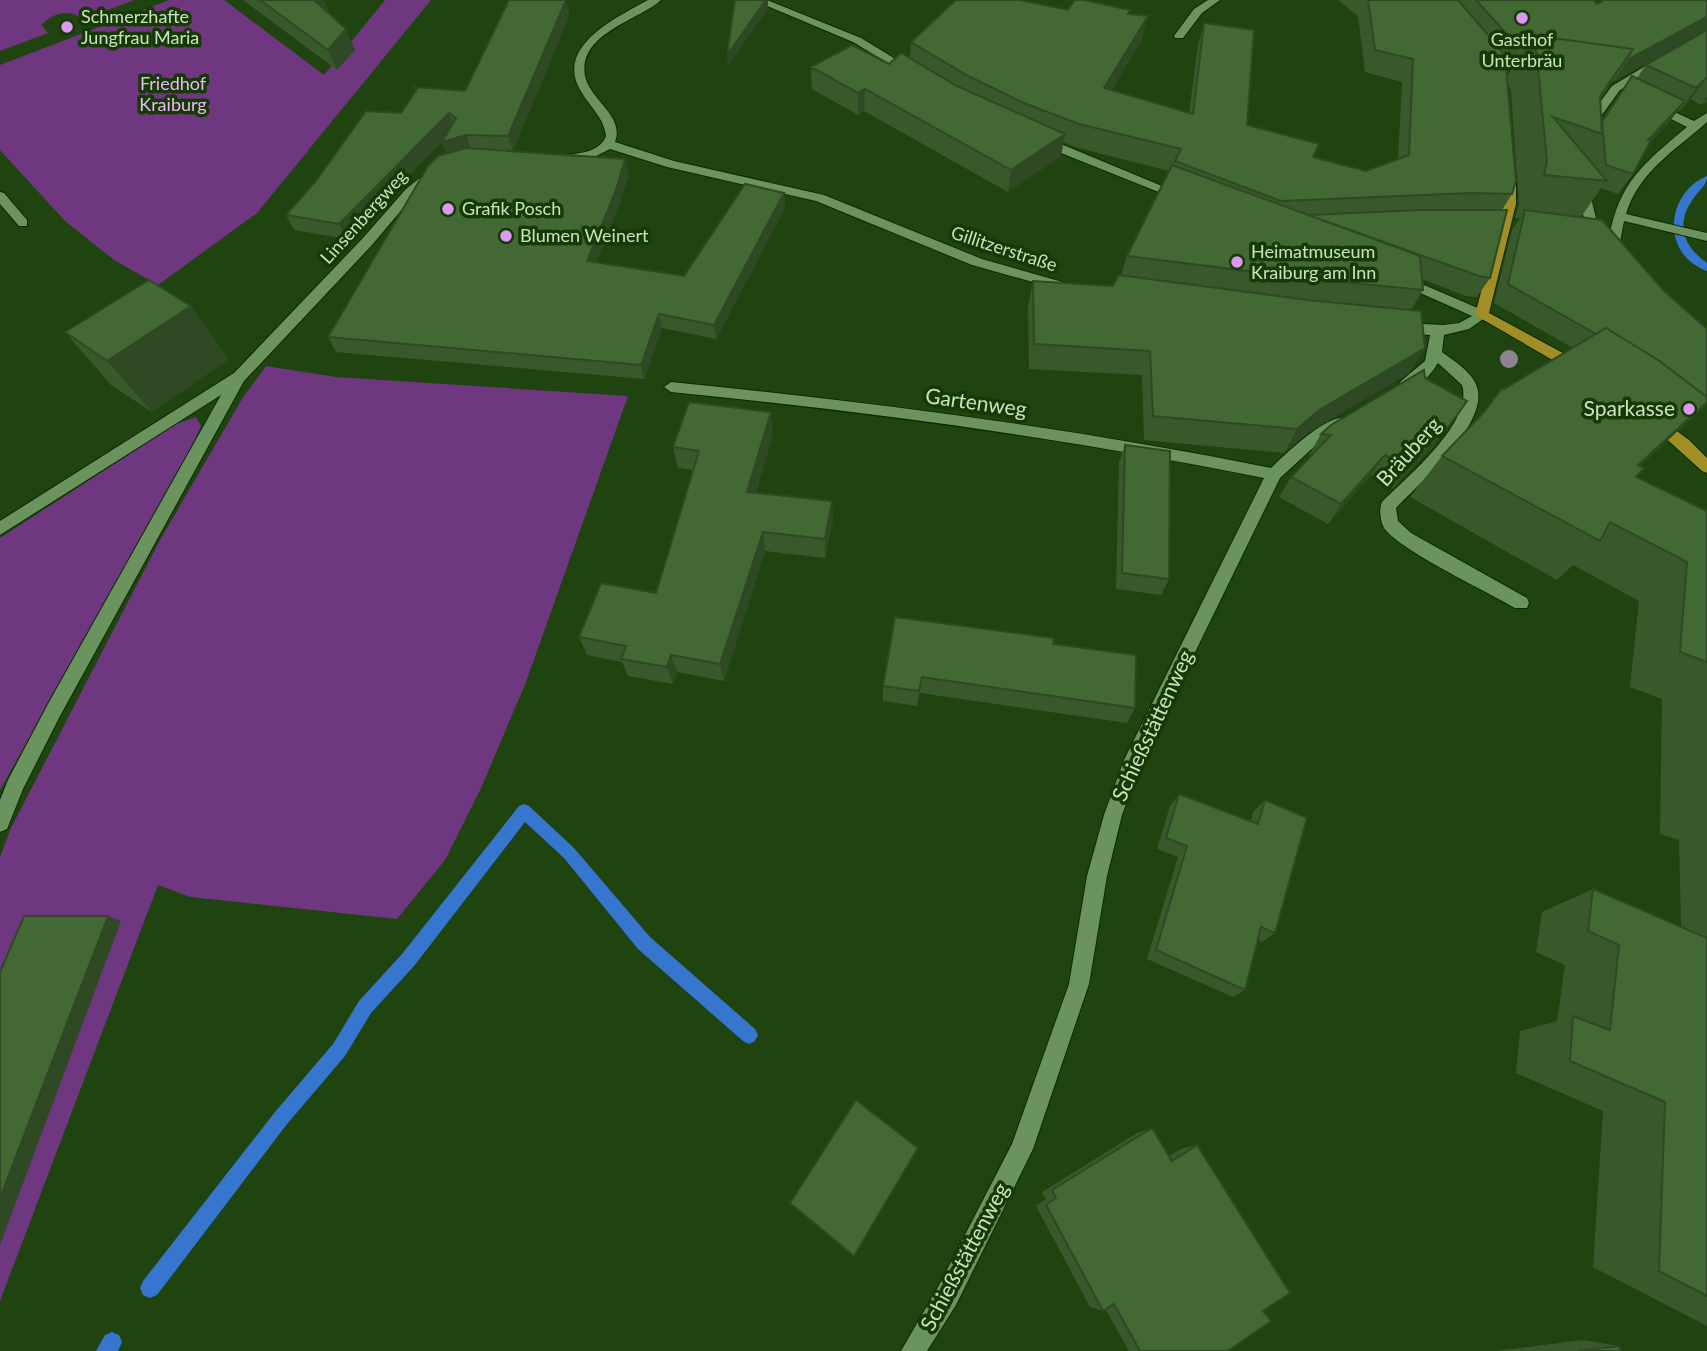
<svg xmlns="http://www.w3.org/2000/svg" width="1707" height="1351" font-family="Lato,sans-serif">
  <style>
    .green { fill: #6f3780 }
    .lines { fill: none; stroke-linecap: round; stroke-linejoin: round }
    .stream { fill: #3776cf; fill-rule: evenodd }
    .minor-casing { stroke: #0c2902; stroke-width: 2 }
    .major-casing { stroke: #0c2902; stroke-width: 2 }
    .minor { fill: #6b935d; fill-rule: evenodd }
    .major { fill: #a28e27; fill-rule: evenodd }
    .tree { fill: #8f8392 }
    .wall { fill: #39592d; fill-rule: evenodd }
    .shaded-wall { fill: #2e4924 }
    .building { fill: #426834; stroke: #2e4924; stroke-width: 2 }
    .poi-dot { fill: #dd98f3; stroke: #153a03; stroke-width: 2.5 }
    .labels { text-anchor: middle; stroke-width: 7; stroke-linejoin: round; paint-order: stroke }
    .far-poi-label { font-size: 18px; fill: #cbe0c4; stroke: #153a03; text-anchor: start }
    .far-park-label { font-size: 18px; fill: #ebb7fc; stroke: #153a03 }
    .far-street-label { font-size: 18px; fill: #cbe0c4; stroke: #153a03 }
    .street-label { font-size: 21px; fill: #cbe0c4; stroke: #153a03 }
    .poi-label { font-size: 21px; fill: #cbe0c4; stroke: #153a03; text-anchor: end }
  </style>
  <rect width="100%" height="100%" fill="#1f4410"/>
  <!-- green -->
  <path class="green" d="M 0,0 L 134,0 L 84,19 C 68,9 55,12 41,25 L 48,33 L 0,51 Z
    M 169,0 L 224,0 L 324,75 L 385,0 L 431,0 L 257,213 L 158,285 L 114,260 L 65,221 L 0,150 L 0,65 Z
    M 266,366 L 336,377 L 628,396 L 526,682 L 482,786 L 445,860 L 397,919 L 190,897 L 158,885 L 0,1301 L 0,857 L 11,828 L 160,540 L 242,399 Z
    M 196,417 L 201,426 L 188,454 L 0,790 L 0,538 L 176,424 Z"/>
  <g class="lines">
    <!-- stream -->
    <path class="stream" d="M 1707,176 C 1707,185 1702,187 1696,195 C 1675,221 1681,245 1707,263 L 1707,271 C 1660,254 1666,193 1707,176 Z
      M 524,804 L 529,806 L 574,848 L 650,937 L 755,1029 L 758,1035 L 755,1041 L 749,1044 L 743,1041 L 638,949 L 564,858 L 525,822 L 414,966 L 371,1013 L 345,1056 L 287,1124 L 157,1295 L 150,1298 L 143,1295 L 140,1288 L 143,1281 L 275,1112 L 333,1044 L 359,1001 L 402,954 L 519,806 Z
      M 112,1332 L 119,1335 L 122,1342 L 118,1351 L 96,1351 L 105,1335 Z"/>
    <defs>
      <path id="minor" d="M 648,0 L 661,0 C 638,21 578,33 585,76 C 590,100 625,116 615,142 L 674,161 L 824,195 L 982,259 L 1066,283 L 1066,289 L 1061,290 L 972,265 L 816,201 L 667,167 L 610,149 L 592,158 L 560,162 L 560,156 C 576,153 599,154 606,136 C 604,118 591,108 582,93 C 552,47 616,18 648,0 Z
        M 753,0 L 767,0 L 861,38 L 920,74 L 910,76 L 853,42 Z
        M 1208,0 L 1220,0 L 1202,13 L 1183,38 L 1175,38 L 1174,36 L 1194,9 Z
        M 1657,59 L 1666,61 L 1620,90 L 1591,130 L 1583,130 L 1581,128 L 1612,86 Z
        M 1649,104 L 1657,104 L 1694,121 L 1707,113 L 1707,122 C 1676,150 1639,171 1626,214 L 1707,233 L 1707,241 L 1624,221 L 1620,242 L 1610,242 L 1609,239 C 1618,183 1644,163 1687,127 L 1649,108 Z
        M 1036,137 L 1044,137 L 1186,196 L 1184,199 L 1176,199 L 1036,143 Z
        M 431,169 L 437,173 L 435,176 L 414,195 L 372,245 L 244,381 L 60,716 L 23,789 L 7,829 L 0,832 L 0,800 L 8,780 L 48,704 L 221,395 L 0,535 L 0,521 L 234,373 L 362,239 L 406,189 Z
        M 1582,181 L 1588,185 L 1599,231 L 1593,235 L 1587,231 L 1576,185 Z
        M 0,192 L 4,193 L 27,220 L 27,226 L 19,226 L 0,204 Z
        M 1403,276 L 1487,312 L 1489,315 L 1469,329 L 1444,335 L 1442,352 C 1455,362 1475,373 1478,391 C 1484,428 1420,483 1396,508 L 1398,521 L 1411,533 L 1527,598 L 1529,603 L 1527,608 L 1515,608 C 1488,592 1399,550 1384,528 C 1380,521 1379,508 1382,502 C 1406,478 1474,422 1462,385 L 1438,363 C 1431,375 1416,392 1401,389 L 1399,385 L 1401,381 L 1425,361 L 1430,335 L 1401,333 L 1394,328 L 1401,323 L 1444,325 L 1459,323 L 1472,316 L 1398,283 L 1398,277 Z
        M 671,382 C 873,402 1072,428 1271,468 C 1286,454 1327,413 1348,418 L 1350,422 L 1317,444 L 1280,478 L 1142,761 L 1122,815 L 1107,876 L 1089,984 L 1033,1149 L 956,1305 L 927,1351 L 901,1351 L 938,1287 L 1012,1144 L 1069,984 L 1087,876 L 1104,815 L 1124,760 L 1264,478 C 1068,438 870,412 671,392 L 664,387 Z"/>
      <path id="major" d="M 1510,171 L 1516,175 L 1516,204 L 1489,313 L 1585,365 L 1585,373 L 1575,373 L 1475,315 L 1504,204 L 1504,175 Z
        M 1655,415 L 1689,440 L 1707,458 L 1707,473 L 1702,471 L 1650,424 L 1648,420 L 1650,416 Z"/>
    </defs>
    <!-- minor casing -->
    <use href="#minor" class="minor-casing"/>
    <!-- major casing -->
    <use href="#major" class="major-casing"/>
    <!-- minor -->
    <use href="#minor" class="minor"/>
    <!-- major -->
    <use href="#major" class="major"/>
  </g>
  <!-- trees -->
  <circle class="tree" cx="1509" cy="359" r="9"/>
  <!-- wall -->
  <path class="wall" d="M 243,0 L 324,0 L 331,15 L 355,50 L 337,70 Z
    M 1338,0 L 1593,0 L 1597,4 L 1707,0 L 1707,102 L 1701,105 L 1691,99 L 1680,111 L 1678,110 L 1670,121 L 1650,143 L 1633,174 L 1618,194 L 1601,188 L 1581,217 L 1707,329 L 1707,404 L 1640,466 L 1636,477 L 1707,511 L 1707,1326 L 1593,1267 L 1603,1111 L 1516,1073 L 1520,1031 L 1557,1021 L 1565,965 L 1536,952 L 1542,912 L 1593,889 L 1681,926 L 1679,840 L 1660,834 L 1662,699 L 1630,687 L 1639,601 L 1573,565 L 1557,580 L 1410,497 L 1442,456 L 1478,418 L 1502,388 L 1504,389 L 1573,348 L 1494,303 L 1512,230 L 1520,218 L 1515,218 L 1519,204 L 1511,91 L 1507,80 L 1512,194 L 1502,210 L 1490,278 L 1477,297 L 1466,296 L 1422,279 L 1423,290 L 1411,310 L 1425,348 L 1409,373 L 1306,434 L 1284,453 L 1144,440 L 1142,375 L 1029,369 L 1028,306 L 1033,281 L 1113,286 L 1121,275 L 1127,256 L 1169,171 L 1075,147 L 1063,142 L 1061,156 L 1008,192 L 864,111 L 858,115 L 812,89 L 811,67 L 889,64 L 910,58 L 911,42 L 1068,10 L 1130,10 L 1129,14 L 1142,39 L 1111,91 L 1189,113 L 1198,46 L 1204,23 L 1247,125 L 1313,157 L 1366,171 L 1398,159 L 1402,82 L 1365,72 L 1358,16 ZM 1685,43 L 1646,65 L 1637,78 L 1602,122 L 1601,98 L 1612,81 L 1614,81 ZM 1506,67 L 1513,67 L 1507,77 Z
    M 570,14 L 513,151 L 629,174 L 619,205 L 596,262 L 684,276 L 784,193 L 785,208 L 716,339 L 662,328 L 644,379 L 336,352 L 328,337 L 446,154 L 442,142 L 347,239 L 294,230 L 286,215 L 401,113 L 416,91 L 414,87 L 465,91 Z
    M 65,332 L 229,359 L 152,412 L 111,385 Z
    M 773,433 L 756,493 L 832,501 L 833,521 L 825,558 L 765,551 L 724,681 L 677,672 L 673,684 L 628,676 L 622,662 L 587,655 L 579,637 L 656,593 L 693,470 L 678,468 L 673,447 Z
    M 1321,434 L 1433,447 L 1393,488 L 1371,475 L 1328,524 L 1279,497 L 1291,477 L 1312,455 L 1309,455 Z
    M 1125,445 L 1169,579 L 1161,595 L 1116,589 L 1119,462 Z
    M 1053,644 L 1135,708 L 1127,723 L 920,693 L 917,706 L 883,701 L 883,686 Z
    M 1179,794 L 1251,821 L 1253,812 L 1265,800 L 1275,933 L 1262,942 L 1258,940 L 1245,990 L 1233,997 L 1147,959 L 1178,857 L 1157,849 L 1170,806 Z
    M 1152,1128 L 1169,1156 L 1181,1149 L 1197,1145 L 1263,1311 L 1228,1351 L 1129,1351 L 1106,1310 L 1103,1311 L 1090,1307 L 1036,1206 L 1046,1199 L 1042,1192 L 1137,1133 Z
    M 1582,1340 L 1619,1346 L 1621,1351 L 1497,1351 Z"/>
  <!-- shaded-wall -->
  <path class="shaded-wall" d="M 314,0 L 324,0 L 332,17 Z
    M 566,0 L 570,14 L 513,151 L 508,136 Z
    M 766,0 L 768,0 L 768,9 L 728,66 L 727,55 Z
    M 1148,16 L 1142,39 L 1099,111 L 1104,88 Z
    M 1707,17 L 1707,31 L 1614,81 L 1629,59 Z
    M 346,29 L 355,50 L 337,70 L 328,50 Z
    M 1707,78 L 1691,99 L 1680,111 L 1696,88 Z
    M 865,89 L 864,111 L 858,115 L 858,93 Z
    M 1707,96 L 1707,101 L 1701,105 Z
    M 1685,101 L 1670,121 L 1634,160 L 1648,140 Z
    M 449,113 L 455,128 L 466,135 L 471,150 L 447,157 L 442,142 L 347,239 L 339,224 Z
    M 1065,134 L 1061,156 L 1008,192 L 1011,170 Z
    M 625,159 L 629,174 L 619,205 L 591,276 L 587,261 Z
    M 784,193 L 785,208 L 716,339 L 714,325 Z
    M 191,306 L 229,359 L 152,412 L 107,361 Z
    M 659,314 L 662,328 L 644,379 L 641,365 Z
    M 1425,348 L 1409,373 L 1306,434 L 1284,453 L 1297,429 L 1319,410 Z
    M 1707,402 L 1666,442 L 1596,506 L 1638,465 Z
    M 771,412 L 773,433 L 750,512 L 747,492 Z
    M 1449,426 L 1433,447 L 1393,488 L 1408,467 Z
    M 1385,455 L 1371,475 L 1328,524 L 1341,504 Z
    M 832,501 L 833,521 L 825,558 L 825,539 Z
    M 763,532 L 765,551 L 724,681 L 720,664 Z
    M 671,655 L 677,672 L 673,684 L 667,667 Z
    M 922,677 L 920,693 L 917,706 L 919,691 Z
    M 108,916 L 121,921 L 0,1245 L 0,1198 Z"/>
  <!-- building -->
  <path class="building" d="M 260,0 L 314,0 L 346,29 L 328,50 Z
    M 509,0 L 566,0 L 508,136 L 466,135 L 442,142 L 456,118 L 449,113 L 339,224 L 286,215 L 316,181 L 366,111 L 401,113 L 417,89 L 414,87 L 465,91 Z
    M 735,0 L 766,0 L 727,55 Z
    M 956,0 L 1019,0 L 1068,10 L 1075,0 L 1084,0 L 1130,10 L 1128,14 L 1148,16 L 1104,88 L 1193,114 L 1204,23 L 1254,30 L 1247,125 L 1319,144 L 1313,157 L 1366,171 L 1409,155 L 1413,59 L 1375,50 L 1368,0 L 1458,0 L 1502,51 L 1506,69 L 1516,181 L 1512,194 L 1471,193 L 1281,201 L 1175,161 L 1181,149 L 1079,124 L 1024,103 L 968,76 L 911,42 Z
    M 1476,0 L 1593,0 L 1597,4 L 1604,0 L 1707,0 L 1707,17 L 1629,59 L 1627,58 L 1633,49 L 1531,35 L 1526,45 L 1515,43 Z
    M 1707,30 L 1707,77 L 1696,88 L 1646,65 Z
    M 1531,35 L 1633,49 L 1600,96 L 1602,134 L 1553,117 L 1607,181 L 1544,175 L 1547,161 L 1536,48 Z
    M 852,45 L 889,64 L 901,53 L 957,86 L 1065,134 L 1011,170 L 865,89 L 858,93 L 811,67 Z
    M 1632,76 L 1685,101 L 1648,140 L 1651,140 L 1633,174 L 1606,165 L 1602,122 Z
    M 466,148 L 625,159 L 616,190 L 587,261 L 684,276 L 745,184 L 784,193 L 714,325 L 659,314 L 641,365 L 328,337 L 428,166 L 438,156 Z
    M 1172,165 L 1420,256 L 1423,290 L 1311,279 L 1127,256 Z
    M 1419,210 L 1507,210 L 1490,278 L 1479,276 L 1308,215 Z
    M 1525,210 L 1602,220 L 1664,291 L 1707,329 L 1707,397 L 1658,360 L 1606,328 L 1596,334 L 1508,284 Z
    M 1119,275 L 1308,300 L 1421,311 L 1425,348 L 1319,410 L 1297,429 L 1153,416 L 1150,351 L 1034,344 L 1033,281 L 1113,286 Z
    M 149,280 L 191,306 L 107,361 L 65,332 Z
    M 1606,328 L 1658,360 L 1707,397 L 1707,402 L 1638,465 L 1644,468 L 1636,477 L 1707,511 L 1707,662 L 1680,652 L 1687,562 L 1610,522 L 1600,541 L 1442,456 L 1484,412 L 1502,388 L 1504,389 Z
    M 1424,370 L 1425,378 L 1467,401 L 1449,426 L 1408,467 L 1385,455 L 1341,504 L 1291,477 L 1331,435 L 1321,434 L 1331,425 Z
    M 689,402 L 771,412 L 747,492 L 832,501 L 825,539 L 763,532 L 720,664 L 671,655 L 667,667 L 621,659 L 626,646 L 579,637 L 601,583 L 656,593 L 699,451 L 673,447 Z
    M 1125,445 L 1170,451 L 1169,579 L 1122,573 Z
    M 895,617 L 1054,638 L 1053,644 L 1136,655 L 1135,708 L 922,677 L 919,691 L 883,686 Z
    M 1179,794 L 1258,824 L 1265,800 L 1307,818 L 1275,933 L 1261,927 L 1245,990 L 1156,950 L 1187,846 L 1166,838 Z
    M 1593,889 L 1707,938 L 1707,1296 L 1659,1271 L 1665,1102 L 1570,1061 L 1573,1016 L 1610,1030 L 1619,945 L 1588,931 Z
    M 24,916 L 108,916 L 0,1198 L 0,972 Z
    M 856,1100 L 918,1148 L 854,1256 L 790,1203 Z
    M 1152,1128 L 1172,1161 L 1197,1145 L 1290,1293 L 1263,1311 L 1271,1321 L 1228,1351 L 1140,1351 L 1114,1304 L 1103,1311 L 1046,1205 L 1056,1198 L 1052,1190 Z
    M 1619,1346 L 1621,1351 L 1578,1351 Z"/>
  <!-- markers -->
  <g class="poi-dot">
    <circle cx="1522" cy="18" r="7"/>
    <circle cx="67" cy="27" r="7"/>
    <circle cx="448" cy="209" r="7"/>
    <circle cx="506" cy="236" r="7"/>
    <circle cx="1237" cy="262" r="7"/>
    <circle cx="1689" cy="409" r="7"/>
  </g>
  <g class="labels">
    <!-- far-poi labels -->
    <g class="far-poi-label">
      <text x="81" y="23">Schmerzhafte<tspan x="81" dy="21">Jungfrau Maria</tspan></text>
      <text x="1522" y="46" text-anchor="middle">Gasthof<tspan x="1522" dy="21">Unterbräu</tspan></text>
      <text x="462" y="215">Grafik Posch</text>
      <text x="520" y="242">Blumen Weinert</text>
      <text x="1251" y="258">Heimatmuseum<tspan x="1251" dy="21">Kraiburg am Inn</tspan></text>
    </g>
    <!-- far-park labels -->
    <g class="far-park-label">
      <text x="173" y="90">Friedhof<tspan x="173" dy="21">Kraiburg</tspan></text>
    </g>
    <!-- far-street labels -->
    <g class="far-street-label">
      <text transform="translate(364 217) rotate(-48)" y="6">Linsenbergweg</text>
      <text transform="translate(1004 249) rotate(18)" y="6">Gillitzerstraße</text>
    </g>
    <!-- street labels -->
    <g class="street-label">
      <text transform="translate(976 403) rotate(8)" y="7">Gartenweg</text>
      <text transform="translate(1409 452) rotate(-48)" y="7">Bräuberg</text>
      <text transform="translate(1153 726) rotate(-65)" y="7">Schießstättenweg</text>
      <text transform="translate(965 1257) rotate(-62)" y="7">Schießstättenweg</text>
    </g>
    <!-- poi labels -->
    <g class="poi-label">
      <text x="1675" y="416">Sparkasse</text>
    </g>
  </g>
</svg>
